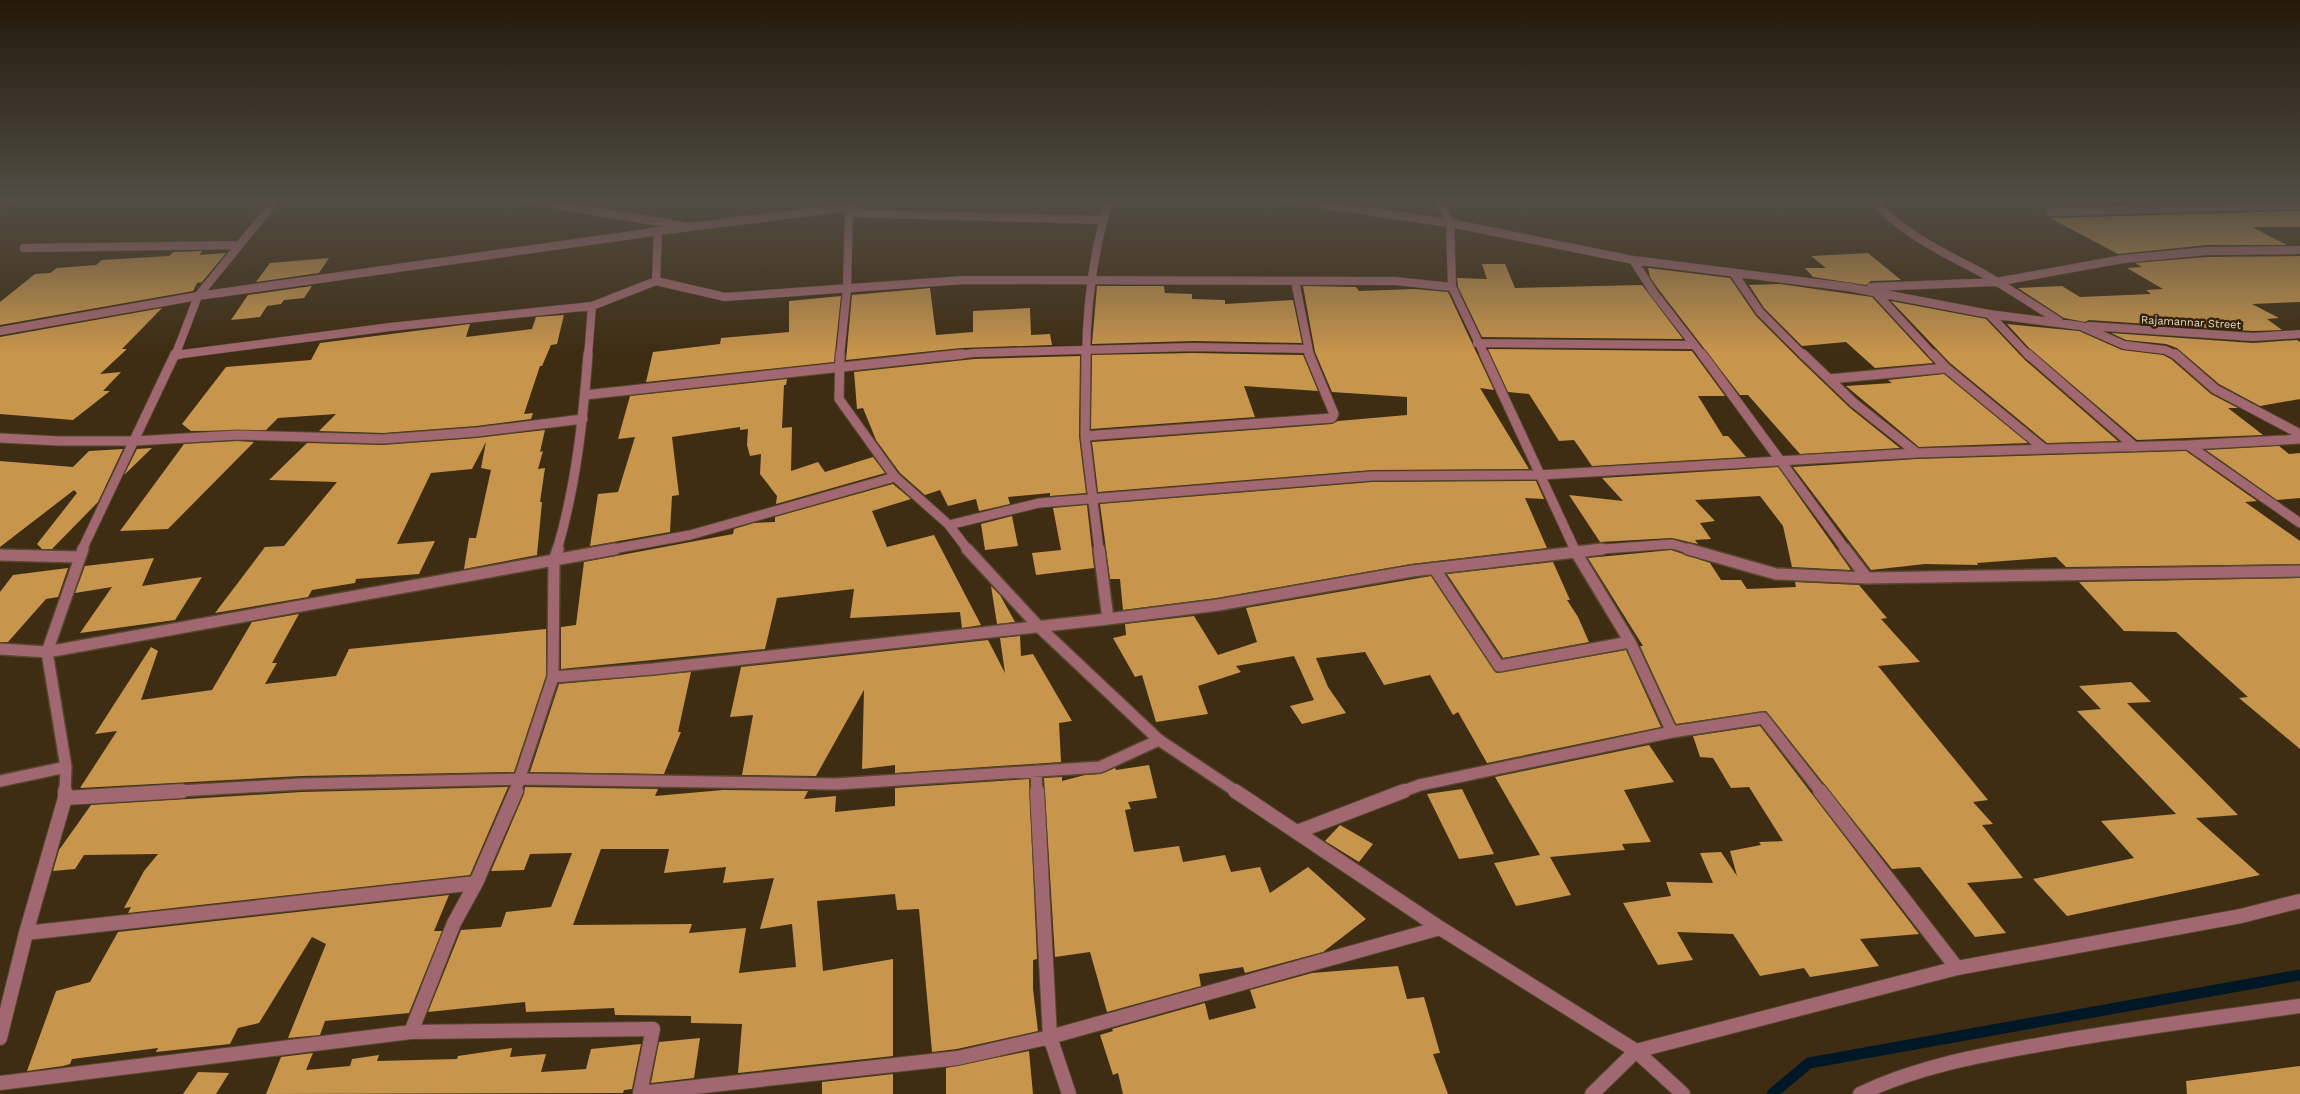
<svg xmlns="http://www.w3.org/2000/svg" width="2300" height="1094" font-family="'Work Sans',sans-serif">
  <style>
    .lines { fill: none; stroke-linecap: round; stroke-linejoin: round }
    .stream { stroke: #001726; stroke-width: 11 }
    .building { fill: #c7954c; fill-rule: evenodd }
    .minor-far3-casing { stroke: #584830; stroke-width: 9 }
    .minor-far2-casing { stroke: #584830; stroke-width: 11 }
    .minor-far1-casing { stroke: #584830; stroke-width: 14 }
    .minor-casing { stroke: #584830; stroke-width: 16 }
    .tertiary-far3-casing { stroke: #584830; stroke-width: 9 }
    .tertiary-far2-casing { stroke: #584830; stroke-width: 11 }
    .tertiary-far1-casing { stroke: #584830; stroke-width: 14 }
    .tertiary-casing { stroke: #584830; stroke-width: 16 }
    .minor-far3 { stroke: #a26871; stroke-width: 8 }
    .minor-far2 { stroke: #a26871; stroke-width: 9 }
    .minor-far1 { stroke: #a26871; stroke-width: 11 }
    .minor { stroke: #a26871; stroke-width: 14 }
    .tertiary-far3 { stroke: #a26871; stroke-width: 8 }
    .tertiary-far2 { stroke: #a26871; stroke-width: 9 }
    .tertiary-far1 { stroke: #a26871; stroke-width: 11 }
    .tertiary { stroke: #a26871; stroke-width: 14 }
    .labels { text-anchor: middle; stroke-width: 5; stroke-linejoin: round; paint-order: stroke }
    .far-street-label { font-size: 11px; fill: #e1d6c7; stroke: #342309 }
  </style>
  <rect width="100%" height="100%" fill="#3e2d13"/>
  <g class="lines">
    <!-- stream -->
    <path class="stream" d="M 1772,1094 L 1809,1063 L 2300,975"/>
  </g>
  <!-- building -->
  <path class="building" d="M 2128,199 L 2300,199 L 2132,204 L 2128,202 L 2132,202 Z
    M 2300,211 L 2300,227 L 2252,227 L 2287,245 L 2207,245 L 2118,254 L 2050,218 Z
    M 203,251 L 199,255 L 226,253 L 202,282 L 197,283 L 193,291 L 0,325 L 0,302 L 35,274 L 50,273 L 57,268 L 96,265 L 102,260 L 169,256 L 174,252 Z
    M 1868,253 L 1901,280 L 1871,281 L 1866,285 L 1813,277 L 1805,268 L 1826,268 L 1811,256 Z
    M 2300,256 L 2300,302 L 2252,304 L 2279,318 L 2267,319 L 2282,330 L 2253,331 L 2089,320 L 2085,322 L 2064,318 L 2018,288 L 2062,286 L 2080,297 L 2151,294 L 2146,290 L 2163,289 L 2127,268 L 2142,267 L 2135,263 L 2207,257 Z
    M 329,258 L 319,273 L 256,282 L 270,263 Z
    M 1482,264 L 1505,264 L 1515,288 L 1642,285 L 1683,339 L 1482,337 L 1458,287 L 1457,278 L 1487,279 Z
    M 1648,268 L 1730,278 L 1756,316 L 1800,360 L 1850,408 L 1900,448 L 1800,454 L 1748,395 L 1740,395 L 1659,290 L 1650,277 Z
    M 1780,284 L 1872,297 L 1933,363 L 1875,368 L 1846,342 L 1802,346 L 1764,308 L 1749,285 Z
    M 312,286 L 304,298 L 284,300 L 281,304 L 267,306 L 260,317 L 231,320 L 248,295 Z
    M 1097,286 L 1164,286 L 1165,293 L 1192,294 L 1192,299 L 1225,300 L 1225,304 L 1293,300 L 1302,343 L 1193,341 L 1092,344 Z
    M 1303,286 L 1356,287 L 1359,291 L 1414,289 L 1448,292 L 1494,390 L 1480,388 L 1529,469 L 1372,470 L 1098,492 L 1092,442 L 1332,424 L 1338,421 L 1407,415 L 1407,397 L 1332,392 L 1315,352 Z
    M 930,288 L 936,335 L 973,332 L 973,311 L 1030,308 L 1031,335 L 1050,334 L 1052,345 L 961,348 L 846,360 L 852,295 Z
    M 841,296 L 834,362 L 646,382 L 653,352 L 720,344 L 721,338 L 789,332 L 789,301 Z
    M 1891,301 L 1986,319 L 2025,360 L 2118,441 L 2047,443 L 1950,363 Z
    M 162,308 L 122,349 L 127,349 L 100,374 L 121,372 L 103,391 L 110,391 L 73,420 L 0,414 L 0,337 Z
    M 564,315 L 557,344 L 551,345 L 542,366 L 540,366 L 524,414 L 533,413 L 531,419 L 476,426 L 383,433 L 319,431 L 336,414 L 278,418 L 266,430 L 191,431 L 182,424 L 226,367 L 311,360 L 320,343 L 470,324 L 466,337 L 532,329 L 536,317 Z
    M 2007,324 L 2079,331 L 2122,350 L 2163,355 L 2171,359 L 2211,394 L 2238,408 L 2228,408 L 2263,435 L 2137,440 L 2029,348 Z
    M 2111,333 L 2253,343 L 2297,340 L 2300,342 L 2300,399 L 2260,406 L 2219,384 L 2177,348 L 2166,344 L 2126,340 Z
    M 1488,349 L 1692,351 L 1725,396 L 1698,396 L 1723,436 L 1728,436 L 1746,457 L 1592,466 L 1574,440 L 1559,441 L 1529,394 L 1508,392 Z
    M 1193,353 L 1303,355 L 1318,391 L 1244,386 L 1255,417 L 1091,429 L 1092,355 Z
    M 1080,356 L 1079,436 L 1086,493 L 1050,496 L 1050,493 L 1008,497 L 1010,504 L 979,511 L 976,499 L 948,506 L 940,490 L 925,495 L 900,473 L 876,440 L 863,408 L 857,409 L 854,372 L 974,359 Z
    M 1944,374 L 2028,443 L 1919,447 L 1846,386 L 1892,383 L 1888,380 Z
    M 787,379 L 786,385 L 784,385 L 782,428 L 792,427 L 791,471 L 818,462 L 825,472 L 873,457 L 885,473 L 776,504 L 777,496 L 760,474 L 761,454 L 750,456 L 747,445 L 748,429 L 740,430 L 740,427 L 672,437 L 679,495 L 672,496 L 670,532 L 590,546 L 598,494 L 618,492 L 635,437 L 618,439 L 630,396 Z
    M 545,430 L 540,452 L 543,451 L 538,469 L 545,468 L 540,502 L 542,502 L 537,555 L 464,569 L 469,538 L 476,538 L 491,470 L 481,468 L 486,442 L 472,469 L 431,473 L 397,544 L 435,541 L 419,574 L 356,579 L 355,583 L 312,590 L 308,597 L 215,613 L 265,547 L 284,546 L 337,482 L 269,480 L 307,443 L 383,445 L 477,438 Z
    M 237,441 L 254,442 L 168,529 L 120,531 L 184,444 Z
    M 2279,446 L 2289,454 L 2300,453 L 2300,498 L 2277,500 L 2206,450 Z
    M 152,448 L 124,475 L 137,449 Z
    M 123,449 L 98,502 L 52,549 L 42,549 L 37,544 L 77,493 L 74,490 L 0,547 L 0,461 L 73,467 L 89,451 Z
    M 2186,451 L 2257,501 L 2245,502 L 2300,541 L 2300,564 L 2066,567 L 2056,557 L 1977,563 L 1978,565 L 1925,564 L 1871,570 L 1793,467 L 1917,459 Z
    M 1778,467 L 1851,570 L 1792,567 L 1783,526 L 1760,496 L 1695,500 L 1715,521 L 1700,523 L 1711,539 L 1695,540 L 1698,544 L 1672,538 L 1600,542 L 1569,495 L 1623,501 L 1602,478 Z
    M 1536,481 L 1544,499 L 1525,498 L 1547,548 L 1411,564 L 1217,598 L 1123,610 L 1120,579 L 1110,579 L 1100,504 L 1372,482 Z
    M 893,484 L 911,499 L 872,511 L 887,547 L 934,535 L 981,625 L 962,628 L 960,612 L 850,618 L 854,589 L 777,598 L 765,649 L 561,669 L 561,627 L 576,625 L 584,562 L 733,534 L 734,529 L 754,523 L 775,522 L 775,517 Z
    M 1087,505 L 1094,568 L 1036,575 L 1032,553 L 1061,550 L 1053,508 Z
    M 1012,516 L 1018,546 L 985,550 L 981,524 Z
    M 1671,550 L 1710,563 L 1721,580 L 1741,580 L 1747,589 L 1796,587 L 1795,582 L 1859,585 L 1887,618 L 1881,619 L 1920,662 L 1878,666 L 1988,800 L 1973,802 L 1993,824 L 1982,825 L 2023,878 L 1967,883 L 2006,933 L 1975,937 L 1920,867 L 1892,869 L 1766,711 L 1676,724 L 1640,646 L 1643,646 L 1588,558 Z
    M 154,558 L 142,586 L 202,577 L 175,620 L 80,633 L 112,587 L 75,593 L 85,566 Z
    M 1553,562 L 1570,600 L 1567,600 L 1578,617 L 1589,642 L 1503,658 L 1447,574 Z
    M 68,568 L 58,597 L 46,599 L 8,642 L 0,642 L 0,592 L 13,575 Z
    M 1431,576 L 1496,673 L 1626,650 L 1661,727 L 1487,763 L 1458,712 L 1453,715 L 1430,675 L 1384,685 L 1365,652 L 1316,658 L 1328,687 L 1346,713 L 1302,724 L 1290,706 L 1314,700 L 1294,656 L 1236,666 L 1241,672 L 1198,686 L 1208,714 L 1156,722 L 1142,675 L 1135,677 L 1113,638 L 1126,635 L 1125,624 L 1194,616 L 1218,655 L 1257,642 L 1246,608 Z
    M 2300,578 L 2300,749 L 2239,698 L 2248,697 L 2176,632 L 2124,631 L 2079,582 Z
    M 991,586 L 1000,595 L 1015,622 L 997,624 Z
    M 299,614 L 272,663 L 277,663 L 265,684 L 336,676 L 349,649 L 546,629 L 546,676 L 514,772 L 301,776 L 80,788 L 117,731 L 95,734 L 151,647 L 158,651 L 141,700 L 212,690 L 252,622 Z
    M 1020,636 L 1021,656 L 1033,654 L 1072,721 L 1059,723 L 1061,762 L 895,773 L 895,765 L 862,769 L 864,690 L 816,776 L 742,775 L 753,715 L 730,717 L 741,667 L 988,640 L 1005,673 L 1000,638 Z
    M 691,672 L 678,732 L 681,732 L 664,774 L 530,772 L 559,684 Z
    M 2131,682 L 2151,702 L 2127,703 L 2238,815 L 2196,818 L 2260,875 L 2067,916 L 2033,879 L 2134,858 L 2101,821 L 2176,814 L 2077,711 L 2101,709 L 2079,686 Z
    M 1760,726 L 1919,934 L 1860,939 L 1879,966 L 1810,977 L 1804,968 L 1760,976 L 1733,934 L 1677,932 L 1693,960 L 1658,965 L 1623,903 L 1671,896 L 1666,882 L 1713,883 L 1700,853 L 1721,852 L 1737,876 L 1730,851 L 1761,845 L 1759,842 L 1783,841 L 1749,787 L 1731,788 L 1713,758 L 1700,757 L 1693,736 Z
    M 1649,745 L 1674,782 L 1624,790 L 1651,842 L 1622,844 L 1625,850 L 1550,857 L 1571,895 L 1516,906 L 1494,863 L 1540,855 L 1495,777 Z
    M 1149,765 L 1157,798 L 1128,802 L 1131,809 L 1125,810 L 1134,852 L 1179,846 L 1183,862 L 1225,855 L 1231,872 L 1260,867 L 1270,893 L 1308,867 L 1366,919 L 1323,952 L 1245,973 L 1243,967 L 1199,974 L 1201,986 L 1107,1012 L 1090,952 L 1055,957 L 1044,778 L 1062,777 L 1062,781 L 1085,775 L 1101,774 L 1115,768 L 1116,770 Z
    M 1029,779 L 1037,959 L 1033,960 L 1033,989 L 1038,1031 L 957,1049 L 932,1052 L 919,909 L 897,910 L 895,894 L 817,901 L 823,971 L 893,959 L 893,1056 L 738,1073 L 742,1024 L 691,1023 L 691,1016 L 615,1015 L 614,1008 L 526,1012 L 525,1002 L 428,1012 L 461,930 L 501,927 L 506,912 L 551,907 L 572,853 L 530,854 L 524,870 L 491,871 L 524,794 L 525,787 L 658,789 L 655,796 L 723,790 L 808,791 L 804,799 L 836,796 L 835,812 L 895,806 L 895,788 ZM 601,849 L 669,849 L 664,873 L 726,867 L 723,883 L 774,878 L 760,929 L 792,924 L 796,967 L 739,973 L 746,928 L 689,933 L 692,924 L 573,925 Z
    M 508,787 L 470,875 L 128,913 L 131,907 L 124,908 L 144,871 L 158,854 L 84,855 L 75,869 L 53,871 L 59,850 L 91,805 L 301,792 Z
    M 1462,789 L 1494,854 L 1459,859 L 1427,794 Z
    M 1340,825 L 1373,844 L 1359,862 L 1325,841 Z
    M 449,895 L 434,931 L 442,931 L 409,1013 L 325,1021 L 320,1035 L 288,1038 L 326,944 L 312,937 L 259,1023 L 238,1028 L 230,1044 L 156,1052 L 158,1048 L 72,1059 L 70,1064 L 63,1066 L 27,1071 L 56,991 L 90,982 L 118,932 Z
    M 1398,966 L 1407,999 L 1424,997 L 1440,1053 L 1433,1054 L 1448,1094 L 1123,1094 L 1118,1073 L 1113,1075 L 1100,1035 L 1113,1031 L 1112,1029 L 1205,1003 L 1209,1020 L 1256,1008 L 1250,990 L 1312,973 Z
    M 700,1038 L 694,1078 L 651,1083 L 659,1042 Z
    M 641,1044 L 632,1089 L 624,1090 L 623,1093 L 266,1094 L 281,1057 L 313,1053 L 306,1070 L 350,1066 L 352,1059 L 379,1055 L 377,1061 L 457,1059 L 458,1056 L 512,1048 L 510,1057 L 546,1054 L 541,1072 L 586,1069 L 591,1049 Z
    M 1029,1051 L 1033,1094 L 946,1094 L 946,1068 Z
    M 2300,1066 L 2300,1094 L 2187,1094 L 2186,1081 Z
    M 198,1072 L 229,1073 L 216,1094 L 183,1094 Z
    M 893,1074 L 893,1094 L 822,1094 L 822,1082 Z"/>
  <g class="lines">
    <defs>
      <path id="minor-far3" d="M 523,199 L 689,227
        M 1286,199 L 1450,223 L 1633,260 L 1848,287 L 1989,314 L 2081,326 L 2124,345 L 2165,350 L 2178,356
        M 1439,199 L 1450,223 L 1452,287 L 1485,356
        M 1873,199 C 1901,234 1945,253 1984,274 C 2009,289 2034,305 2059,321
        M 0,204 L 10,199
        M 2051,212 L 2300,205
        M 849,213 L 1103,220
        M 24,248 L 239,245
        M 1633,260 L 1654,293 L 1703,356
        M 1734,274 L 1760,312 L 1804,356
        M 656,281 L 658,231
        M 1295,281 L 1310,356
        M 1871,287 L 1996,282 L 2123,259 L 2207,251 L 2300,250
        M 1875,292 L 1934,356
        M 1989,314 L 2029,356
        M 2089,326 L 2253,337 L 2300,334
        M 1477,343 L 1693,345
        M 175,355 L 390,327 L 592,306 L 656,281 L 725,297 L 964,280 L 1395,281 L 1452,287
        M 175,356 L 198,296 L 277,199
        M 588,356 L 592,306
        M 950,356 L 974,353 L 1193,347 L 1307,349
        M 1086,356 C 1087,303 1093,249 1110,199"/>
      <path id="minor-far2" d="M 1086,354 L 1085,436 L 1099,550
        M 1484,354 L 1575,550
        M 1702,354 L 1846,550
        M 1803,354 L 1854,403 L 1917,453
        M 1933,354 L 1946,368 L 2043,448
        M 2028,354 L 2135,447
        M 2175,354 L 2215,389 L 2300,434
        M 175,355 L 180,354
        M 1829,379 L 1946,368
        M 585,395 L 962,354
        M 1085,436 L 1332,418 L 1334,414 L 1309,354
        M 0,438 L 59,441 L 135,441 L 237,435 L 383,439 L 477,432 L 583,419
        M 2188,445 L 2300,523
        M 949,525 L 1039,503 L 1372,476 L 1540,475 L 1917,453 L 2188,445 L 2300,439
        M 82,550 L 175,354
        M 557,550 C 576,486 583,420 588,354
        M 608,550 L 690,535 L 895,477
        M 1590,550 L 1672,544 L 1692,550"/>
      <path id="minor-far1" d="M 1099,549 L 1108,619
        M 1574,549 L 1630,642 L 1672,732
        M 1688,549 L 1776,574 L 1867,578 L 2300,571
        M 1845,549 L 1867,578
        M 0,555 L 79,557
        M 1434,568 L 1499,666 L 1630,642
        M 0,649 L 47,652 L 615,549
        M 553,677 L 653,669 L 1108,619 L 1218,605 L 1412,571 L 1602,549
        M 66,767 L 47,652 L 83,549
        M 1036,771 L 1037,792
        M 0,781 L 66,767 L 65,792
        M 161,792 L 301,784 L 521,779 L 836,784 L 1100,767 L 1159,740
        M 515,792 L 553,677 L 554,561 L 558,549
        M 1401,792 L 1420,785 L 1672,732 L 1763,718 L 1821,792"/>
      <path id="minor" d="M 1037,791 L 1050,1037 L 1069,1094
        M 1820,791 L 1957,968
        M 65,798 L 182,791
        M 1297,832 L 1404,791
        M 26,933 L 476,883
        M 411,1032 L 454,923 L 476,883 L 516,791
        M 0,1038 L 26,933 L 65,798 L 65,791
        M 0,1083 L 411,1032 L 653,1029 L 640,1093 L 958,1058 L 1050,1037 L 1440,928
        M 1860,1094 C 1916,1067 1977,1056 2038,1045 C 2125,1029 2213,1018 2300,1006"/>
      <path id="tertiary-far3" d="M 0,331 L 198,296 L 689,227 L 849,207 L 873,199
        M 840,356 L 847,289 L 849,207"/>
      <path id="tertiary-far2" d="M 840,354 L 839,399 L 895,477 L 949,525 L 968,550"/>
      <path id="tertiary-far1" d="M 967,549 L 1039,627 L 1159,740 L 1237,792"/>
      <path id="tertiary" d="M 1235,791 L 1440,928 L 1636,1051 L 1683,1094
        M 1592,1094 L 1636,1051 L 1957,968 L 2241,916 L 2300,901"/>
    </defs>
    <!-- minor-far3 casing -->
    <use href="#minor-far3" class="minor-far3-casing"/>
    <!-- minor-far2 casing -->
    <use href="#minor-far2" class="minor-far2-casing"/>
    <!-- minor-far1 casing -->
    <use href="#minor-far1" class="minor-far1-casing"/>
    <!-- minor casing -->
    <use href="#minor" class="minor-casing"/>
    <!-- tertiary-far3 casing -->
    <use href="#tertiary-far3" class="tertiary-far3-casing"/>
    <!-- tertiary-far2 casing -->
    <use href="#tertiary-far2" class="tertiary-far2-casing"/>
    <!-- tertiary-far1 casing -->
    <use href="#tertiary-far1" class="tertiary-far1-casing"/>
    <!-- tertiary casing -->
    <use href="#tertiary" class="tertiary-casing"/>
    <!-- minor-far3 -->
    <use href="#minor-far3" class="minor-far3"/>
    <!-- minor-far2 -->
    <use href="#minor-far2" class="minor-far2"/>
    <!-- minor-far1 -->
    <use href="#minor-far1" class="minor-far1"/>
    <!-- minor -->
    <use href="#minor" class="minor"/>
    <!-- tertiary-far3 -->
    <use href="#tertiary-far3" class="tertiary-far3"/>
    <!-- tertiary-far2 -->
    <use href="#tertiary-far2" class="tertiary-far2"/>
    <!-- tertiary-far1 -->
    <use href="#tertiary-far1" class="tertiary-far1"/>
    <!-- tertiary -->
    <use href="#tertiary" class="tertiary"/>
  </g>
  <!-- sky -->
  <linearGradient id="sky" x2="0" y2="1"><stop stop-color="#22190a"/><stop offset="0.57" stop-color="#524c44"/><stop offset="1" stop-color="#524c44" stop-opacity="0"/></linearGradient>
  <rect width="2300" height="352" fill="url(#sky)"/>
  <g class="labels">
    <!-- far-street labels -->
    <g class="far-street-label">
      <text transform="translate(2191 322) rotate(3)" y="4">Rajamannar Street</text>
    </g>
  </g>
</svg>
